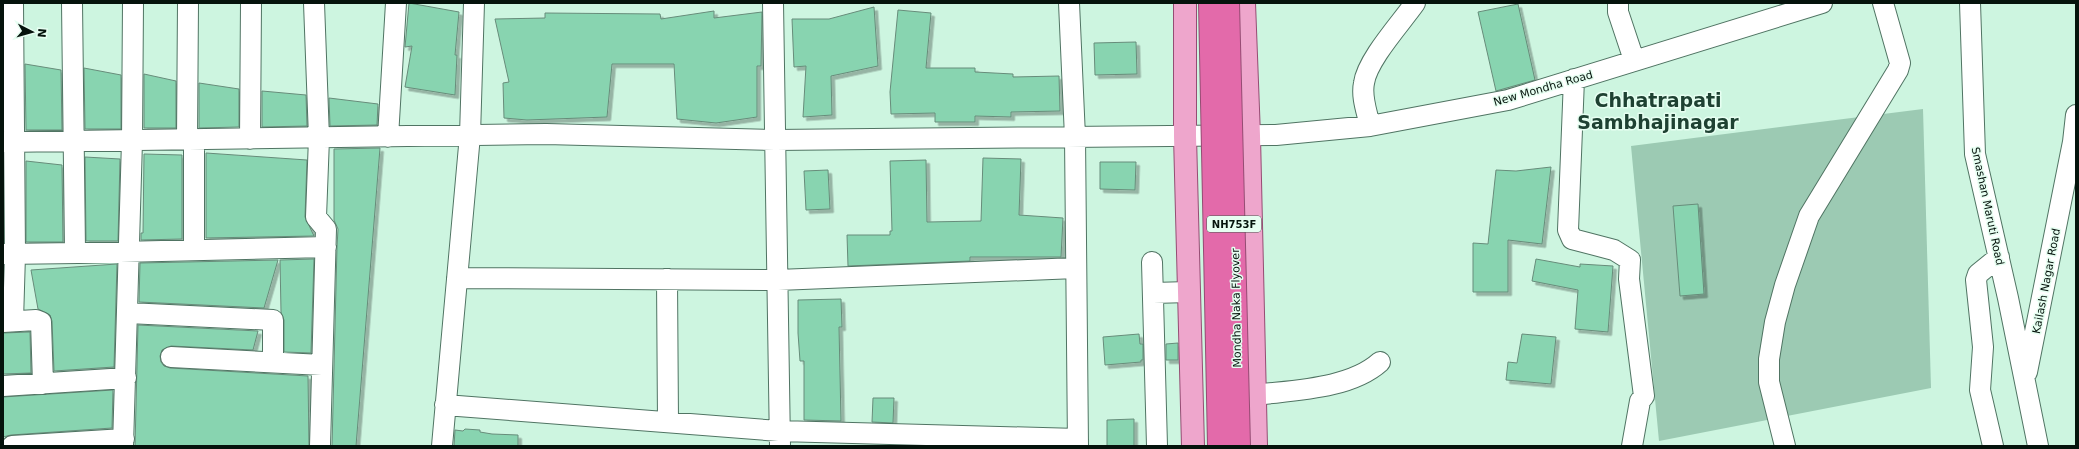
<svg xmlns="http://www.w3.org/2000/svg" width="2079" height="449" font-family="'DejaVu Sans',sans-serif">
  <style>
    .green { fill: #9ccab3 }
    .building { fill: #88d4b0; stroke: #678c7a; filter: url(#shadow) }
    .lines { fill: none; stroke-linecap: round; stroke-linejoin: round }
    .minor-casing { stroke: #507463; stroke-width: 22 }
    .major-casing { stroke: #954c73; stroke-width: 24 }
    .minor { stroke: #fff; stroke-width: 20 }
    .major { stroke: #eea6cc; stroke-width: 22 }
    .highway-bridge-casing { stroke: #954c73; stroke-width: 24; stroke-linecap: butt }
    .highway-bridge { stroke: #e36aaa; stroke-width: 22 }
    .labels { text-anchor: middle; stroke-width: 3; stroke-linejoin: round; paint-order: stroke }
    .shield { fill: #e6fef1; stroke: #485a51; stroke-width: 1 }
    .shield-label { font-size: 10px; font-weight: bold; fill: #05130c }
    .street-label { font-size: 11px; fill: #05130c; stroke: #e6fef1 }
    .town-label { font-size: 19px; font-weight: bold; fill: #1e4132; stroke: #e6fef1 }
  </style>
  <defs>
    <filter id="shadow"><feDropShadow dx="3.5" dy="3.5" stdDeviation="0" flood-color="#0004"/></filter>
  </defs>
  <rect width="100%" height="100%" fill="#cdf5e0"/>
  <!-- green -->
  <path class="green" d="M 1923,109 L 1931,388 L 1659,441 L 1631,146 Z"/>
  <!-- building -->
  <path class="building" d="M 409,3 L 459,12 L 455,55 L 457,55 L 455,95 L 405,87 L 412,46 L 405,47 Z
    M 1518,4 L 1535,80 L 1496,91 L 1478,12 Z
    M 874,7 L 878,66 L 831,76 L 832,115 L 803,117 L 806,66 L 794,67 L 792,19 L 829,19 Z
    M 898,10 L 931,13 L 926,68 L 975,68 L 975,72 L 1013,74 L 1013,77 L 1059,76 L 1060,111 L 1011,112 L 1011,117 L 975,116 L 975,122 L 935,122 L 935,113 L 891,114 L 890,92 Z
    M 714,11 L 714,18 L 762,12 L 761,66 L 757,66 L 757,117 L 716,123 L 677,119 L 674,64 L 612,64 L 607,117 L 527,120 L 504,118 L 503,83 L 509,82 L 495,19 L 545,18 L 545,13 L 660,14 L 661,19 Z
    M 1136,42 L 1137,74 L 1095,75 L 1094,43 Z
    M 25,64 L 61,70 L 62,130 L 26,130 Z
    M 84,68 L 121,75 L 121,129 L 85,129 Z
    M 144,74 L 176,81 L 176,128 L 144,128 Z
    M 199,83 L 239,89 L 239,127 L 199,128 Z
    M 262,91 L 306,95 L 307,126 L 262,127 Z
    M 329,98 L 378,104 L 377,125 L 330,126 Z
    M 380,148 L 356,446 L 332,446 L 337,247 L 338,229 L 334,220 L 334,149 Z
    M 206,153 L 307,160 L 305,217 L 314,236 L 206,238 Z
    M 144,154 L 182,155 L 182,239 L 141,240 L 141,233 L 143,233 Z
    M 85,157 L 120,159 L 118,241 L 86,241 Z
    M 983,158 L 1021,159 L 1019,215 L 1063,218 L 1061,257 L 970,257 L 970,261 L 848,266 L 847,235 L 890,235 L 890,231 L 892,231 L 890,161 L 926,160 L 927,222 L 981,221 Z
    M 26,161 L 62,165 L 63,242 L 26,242 Z
    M 1100,162 L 1136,162 L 1135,190 L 1100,189 Z
    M 1551,167 L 1542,244 L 1508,240 L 1508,292 L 1473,292 L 1473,243 L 1488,244 L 1496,170 L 1516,171 Z
    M 828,170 L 830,209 L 806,210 L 804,171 Z
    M 1698,204 L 1704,294 L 1680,296 L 1673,206 Z
    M 314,259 L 311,353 L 284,352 L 284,320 L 281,312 L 280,260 Z
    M 1536,259 L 1580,267 L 1580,264 L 1613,266 L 1608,332 L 1575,329 L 1578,290 L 1532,281 Z
    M 278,260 L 264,308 L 139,302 L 140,263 Z
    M 117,264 L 114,367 L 54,371 L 52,321 L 50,315 L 38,309 L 31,270 Z
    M 841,299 L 842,327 L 839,327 L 841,421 L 804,420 L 804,361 L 800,361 L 798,333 L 798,300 Z
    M 138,325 L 258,331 L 253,350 L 171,346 L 162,350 L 160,356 L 161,362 L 164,366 L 170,368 L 308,376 L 309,446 L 135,446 Z
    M 30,332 L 31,373 L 3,374 L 3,333 Z
    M 1139,334 L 1140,344 L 1143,344 L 1143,360 L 1141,360 L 1141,362 L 1105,365 L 1103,337 Z
    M 1522,334 L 1556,337 L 1551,384 L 1506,380 L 1508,362 L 1517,363 Z
    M 1178,343 L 1178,360 L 1166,360 L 1166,344 Z
    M 113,390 L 112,428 L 11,435 L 3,437 L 3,397 Z
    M 873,398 L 894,398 L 893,423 L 872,422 Z
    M 1134,419 L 1134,446 L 1107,446 L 1107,420 Z
    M 465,429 L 480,430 L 480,432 L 492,434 L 518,435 L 518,446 L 454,446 L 455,430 L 463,431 Z"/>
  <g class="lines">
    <defs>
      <path id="minor" d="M 13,3 L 15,255 L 13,321
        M 72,3 L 75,250 L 78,253 L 326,247
        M 314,3 L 319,138 L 316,217 L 326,229 L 320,446
        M 773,3 L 780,446
        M 1069,3 L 1075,137 L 1078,446
        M 1618,3 L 1618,12 L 1634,60
        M 1970,3 L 1975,154 L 2008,298 L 2038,446
        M 1574,79 L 1568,230 L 1572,239 L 1614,250 L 1630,260 L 1629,279 L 1644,396 L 1640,401 L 1632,446
        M 1370,126 C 1367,112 1361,97 1364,83 C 1367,60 1401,23 1415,3
        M 388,137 L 396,3
        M 250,139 L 251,3
        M 187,140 L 188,3
        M 3,142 L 546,134 L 775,140 L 1276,135 L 1370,126 L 1508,100 L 1822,3
        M 194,250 L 194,140
        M 3,254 L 78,253
        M 1152,262 L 1157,446
        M 457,278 L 778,280 L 1076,268
        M 667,279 L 668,422
        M 1153,293 L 1189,292
        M 128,313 L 273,320 L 273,362
        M 3,322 L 36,320 L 41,322 L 43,384
        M 171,357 L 322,365
        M 2027,372 L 2073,142 L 2076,115
        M 3,386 L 126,378
        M 1255,395 C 1294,390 1350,389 1380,362
        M 445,405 L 779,431 L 1078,439
        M 12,446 L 124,439
        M 123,446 L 132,141 L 133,3
        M 442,446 L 470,135 L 474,3
        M 1785,446 L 1769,382 L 1769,359 L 1775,322 L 1785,285 L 1809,216 L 1898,70 L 1900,63 L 1883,3
        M 1993,446 L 1980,390 L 1983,347 L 1976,280 L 1978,274 L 1999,257"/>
      <path id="major" d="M 1185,3 L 1185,136 L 1193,446
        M 1244,3 L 1249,136 L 1256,446"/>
    </defs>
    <!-- minor casing -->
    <use href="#minor" class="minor-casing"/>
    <!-- major casing -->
    <use href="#major" class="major-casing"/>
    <!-- minor -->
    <use href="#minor" class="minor"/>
    <!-- major -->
    <use href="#major" class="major"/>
    <defs>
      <path id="highway-bridge" d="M 1210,3 L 1219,446
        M 1228,3 L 1239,446"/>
    </defs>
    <!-- highway-bridge casing -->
    <use href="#highway-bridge" class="highway-bridge-casing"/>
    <!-- highway-bridge -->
    <use href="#highway-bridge" class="highway-bridge"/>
  </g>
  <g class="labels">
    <!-- shield labels -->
    <rect class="shield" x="1207" y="216" width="54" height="16" rx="3"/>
    <g class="shield-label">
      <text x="1234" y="228">NH753F</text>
    </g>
    <!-- street labels -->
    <g class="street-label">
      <text transform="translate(1543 88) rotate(-16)" y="4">New Mondha Road</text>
      <text transform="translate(1988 206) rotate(78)" y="4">Smashan Maruti Road</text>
      <text transform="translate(2046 281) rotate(-79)" y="4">Kailash Nagar Road</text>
      <text transform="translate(1236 308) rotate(-91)" y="4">Mondha Naka Flyover</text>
    </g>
    <!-- town labels -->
    <g class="town-label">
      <text x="1658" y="107">Chhatrapati<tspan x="1658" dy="22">Sambhajinagar</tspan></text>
    </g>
  </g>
  <!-- border -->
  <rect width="2079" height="449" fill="none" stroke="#05130c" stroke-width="8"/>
  <!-- north arrow -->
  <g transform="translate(32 32) rotate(96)" stroke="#e6fef1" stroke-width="3" paint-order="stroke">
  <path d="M0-3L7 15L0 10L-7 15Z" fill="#05130c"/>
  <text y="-6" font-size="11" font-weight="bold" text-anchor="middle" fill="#05130c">N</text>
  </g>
</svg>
